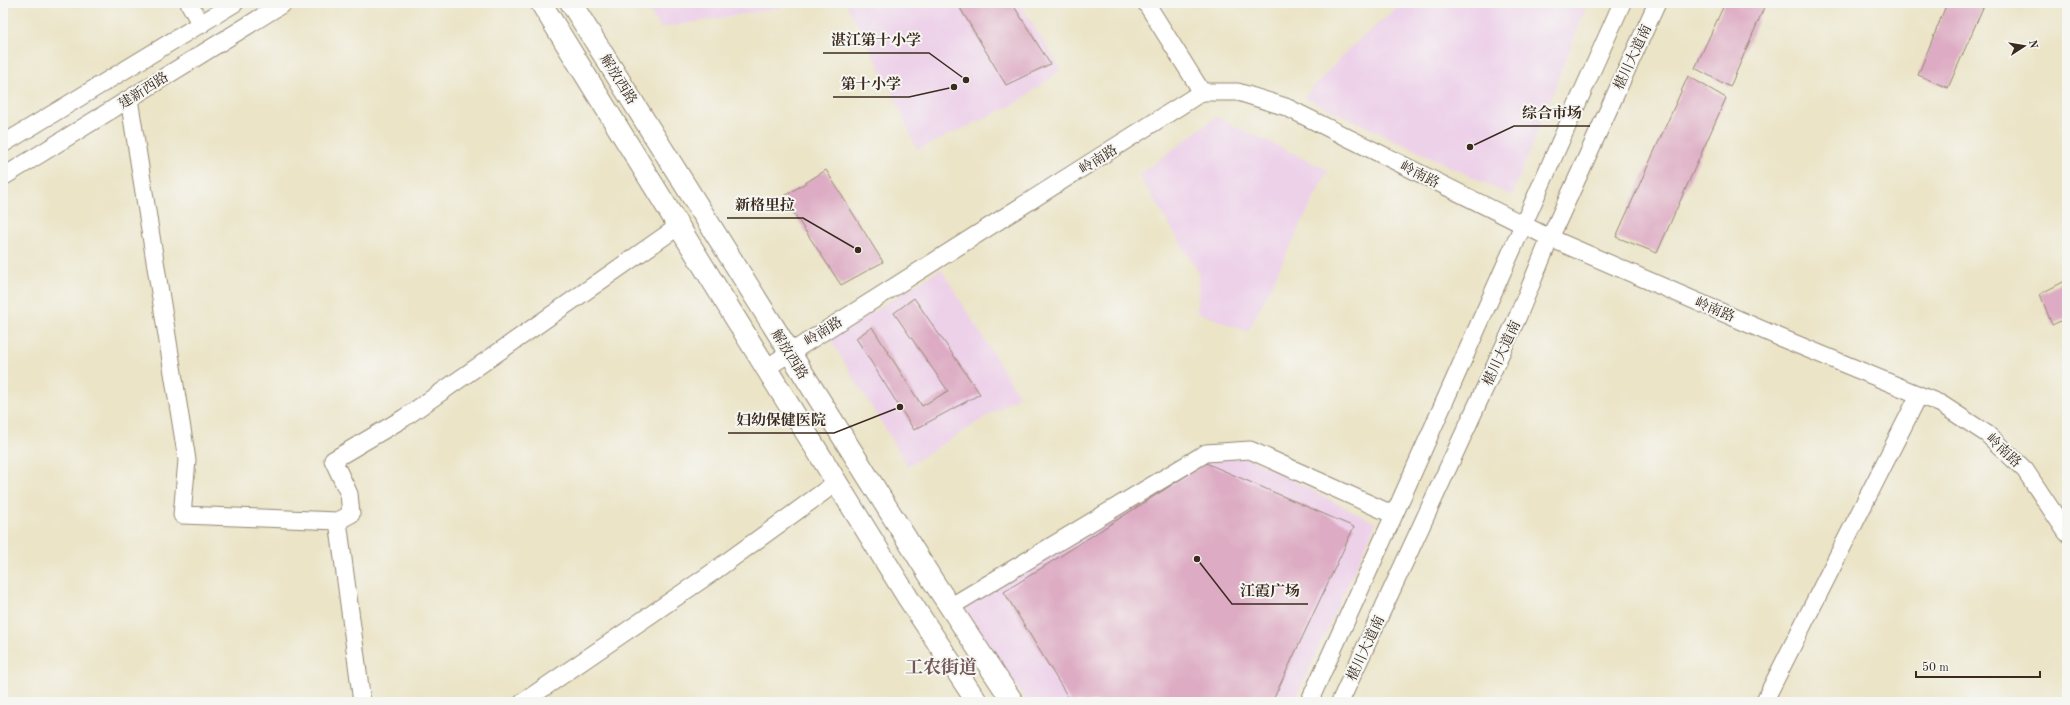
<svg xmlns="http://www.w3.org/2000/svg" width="2070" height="705" font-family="'Old Standard TT','Noto Serif SC',serif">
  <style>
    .built { fill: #edd1e9 }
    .building { fill: #ddabc3 }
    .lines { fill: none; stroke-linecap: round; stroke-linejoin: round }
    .minor-casing { stroke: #938772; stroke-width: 19 }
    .major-casing { stroke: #938772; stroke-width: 23 }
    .minor { stroke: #fff; stroke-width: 17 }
    .major { stroke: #fff; stroke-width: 21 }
    .labels { text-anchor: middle; stroke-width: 4; stroke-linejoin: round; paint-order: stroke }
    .street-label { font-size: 14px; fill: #3b2a1e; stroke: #f6f6f2 }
    .district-label { font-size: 18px; font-weight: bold; fill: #745758; stroke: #f6f6f2 }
    .leader { fill: none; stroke: #3b2a1e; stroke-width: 1.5 }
    .callout-dot { fill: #3b2a1e; stroke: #f6f6f2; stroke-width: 1.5 }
    .callout-label { font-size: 15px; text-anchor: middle; font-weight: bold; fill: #3b2a1e; stroke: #f6f6f2; stroke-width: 4; stroke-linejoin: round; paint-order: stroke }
  </style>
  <rect width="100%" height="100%" fill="#f6f6f2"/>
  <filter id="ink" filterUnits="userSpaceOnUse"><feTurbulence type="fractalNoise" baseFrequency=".025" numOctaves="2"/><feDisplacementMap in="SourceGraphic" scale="8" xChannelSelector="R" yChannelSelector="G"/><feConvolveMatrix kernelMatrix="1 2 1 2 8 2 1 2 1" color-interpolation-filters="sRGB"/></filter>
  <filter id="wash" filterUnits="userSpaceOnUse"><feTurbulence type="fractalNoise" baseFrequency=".012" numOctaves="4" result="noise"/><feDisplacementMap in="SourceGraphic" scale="16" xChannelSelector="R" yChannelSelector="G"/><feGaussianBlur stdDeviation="0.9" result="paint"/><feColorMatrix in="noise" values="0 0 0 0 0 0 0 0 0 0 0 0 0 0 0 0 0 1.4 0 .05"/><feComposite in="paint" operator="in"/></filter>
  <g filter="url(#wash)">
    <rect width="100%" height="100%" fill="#ebe4c7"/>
    <!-- built -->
    <path class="built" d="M 645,3 L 810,3 L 660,28 Z
      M 846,3 L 1019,3 L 1061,69 L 1017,103 L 917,150 L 892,92 Z
      M 1403,3 L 1588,3 L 1512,196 L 1304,97 L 1350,48 Z
      M 1216,117 L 1328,170 L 1248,332 L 1197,312 L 1199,273 L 1139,175 Z
      M 941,269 L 1019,396 L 908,466 L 830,339 Z
      M 1207,458 L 1248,458 L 1376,523 L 1294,702 L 1027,702 L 964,608 Z"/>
    <g id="blocks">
      <!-- building -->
      <path class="building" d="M 957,3 L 1012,3 L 1050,64 L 1006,85 Z
        M 1725,3 L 1766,3 L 1730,87 L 1695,68 Z
        M 1947,3 L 1985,3 L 1948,88 L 1918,75 Z
        M 1688,76 L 1726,98 L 1657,253 L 1616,237 Z
        M 826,170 L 883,262 L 841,285 L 783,197 Z
        M 2067,280 L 2067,318 L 2052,325 L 2040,294 Z
        M 914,298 L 980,394 L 914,430 L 856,338 L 872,327 L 922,406 L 948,391 L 894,313 Z
        M 1206,463 L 1354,527 L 1272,702 L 1071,702 L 1004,592 Z"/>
    </g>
  </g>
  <g filter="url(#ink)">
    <use href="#blocks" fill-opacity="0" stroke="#938772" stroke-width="1"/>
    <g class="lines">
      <defs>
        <path id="minor" d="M 189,3 L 201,25
          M 1146,3 L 1202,92
          M 129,99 L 187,460 L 182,515 L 338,521 L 362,702
          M 3,144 L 235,3
          M 3,177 L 284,3
          M 766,368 L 1202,92 L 1238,92 L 1286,107 L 1550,238 L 1779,337 L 1941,404 L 1987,434 L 2025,470 L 2067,533
          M 338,521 L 351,514 L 349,494 L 333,460 L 404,418 L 679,226
          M 950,607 L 1206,453 L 1250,450 L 1394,515
          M 523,702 L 713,572 L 837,482
          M 1309,702 L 1394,515 L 1622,3
          M 1340,702 L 1518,316 L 1550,238 L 1657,3
          M 1764,702 L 1919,395"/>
        <path id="major" d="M 541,3 L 908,598 L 977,702
          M 571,3 L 933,581 L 1013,702"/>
      </defs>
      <!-- minor casing -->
      <use href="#minor" class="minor-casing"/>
      <!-- major casing -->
      <use href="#major" class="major-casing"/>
      <!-- minor -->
      <use href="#minor" class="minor"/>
      <!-- major -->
      <use href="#major" class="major"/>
    </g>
  </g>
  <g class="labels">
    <!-- street labels -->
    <g class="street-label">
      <text transform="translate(1632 57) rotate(-65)" y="5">椹川大道南</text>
      <text transform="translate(619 79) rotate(58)" y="5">解放西路</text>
      <text transform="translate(143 90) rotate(-32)" y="5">建新西路</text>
      <text transform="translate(1098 159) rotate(-32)" y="5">岭南路</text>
      <text transform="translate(1420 174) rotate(27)" y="5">岭南路</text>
      <text transform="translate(1715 309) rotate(23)" y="5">岭南路</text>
      <text transform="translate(823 331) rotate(-32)" y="5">岭南路</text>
      <text transform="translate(1501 353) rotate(-65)" y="5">椹川大道南</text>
      <text transform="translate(790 354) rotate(58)" y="5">解放西路</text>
      <text transform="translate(2004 450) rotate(43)" y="5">岭南路</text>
      <text transform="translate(1365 648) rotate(-65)" y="5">椹川大道南</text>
    </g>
    <!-- district labels -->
    <g class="district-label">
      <text x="941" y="673">工农街道</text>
    </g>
  </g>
  <!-- callouts -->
  <path class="leader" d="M966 80L929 53H823M954 87L909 97H833M1470 147L1514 126H1590M858 250L803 218H727M900 407L834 433H728M1197 559L1232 604H1308"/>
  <g class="callout-dot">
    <circle cx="966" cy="80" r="4"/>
    <circle cx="954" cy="87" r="4"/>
    <circle cx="1470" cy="147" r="4"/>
    <circle cx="858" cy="250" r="4"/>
    <circle cx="900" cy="407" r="4"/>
    <circle cx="1197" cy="559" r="4"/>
  </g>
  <g class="callout-label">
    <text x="876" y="45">湛江第十小学</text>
    <text x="871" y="89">第十小学</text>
    <text x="1552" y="118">综合市场</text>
    <text x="765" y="210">新格里拉</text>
    <text x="781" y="425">妇幼保健医院</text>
    <text x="1270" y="596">江霞广场</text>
  </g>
  <!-- margin -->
  <rect width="2070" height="705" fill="none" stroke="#f6f6f2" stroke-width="16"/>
  <!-- north arrow -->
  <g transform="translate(2024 46) rotate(78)" stroke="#f6f6f2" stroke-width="3" paint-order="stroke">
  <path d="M0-3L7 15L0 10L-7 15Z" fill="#3b2a1e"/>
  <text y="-6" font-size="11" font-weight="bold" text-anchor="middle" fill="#3b2a1e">N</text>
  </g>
  <!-- scale -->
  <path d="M1916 671v6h124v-6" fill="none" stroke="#3b2a1e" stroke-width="2"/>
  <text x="1922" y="671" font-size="12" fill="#3b2a1e" stroke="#f6f6f2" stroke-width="3" paint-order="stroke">50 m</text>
</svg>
